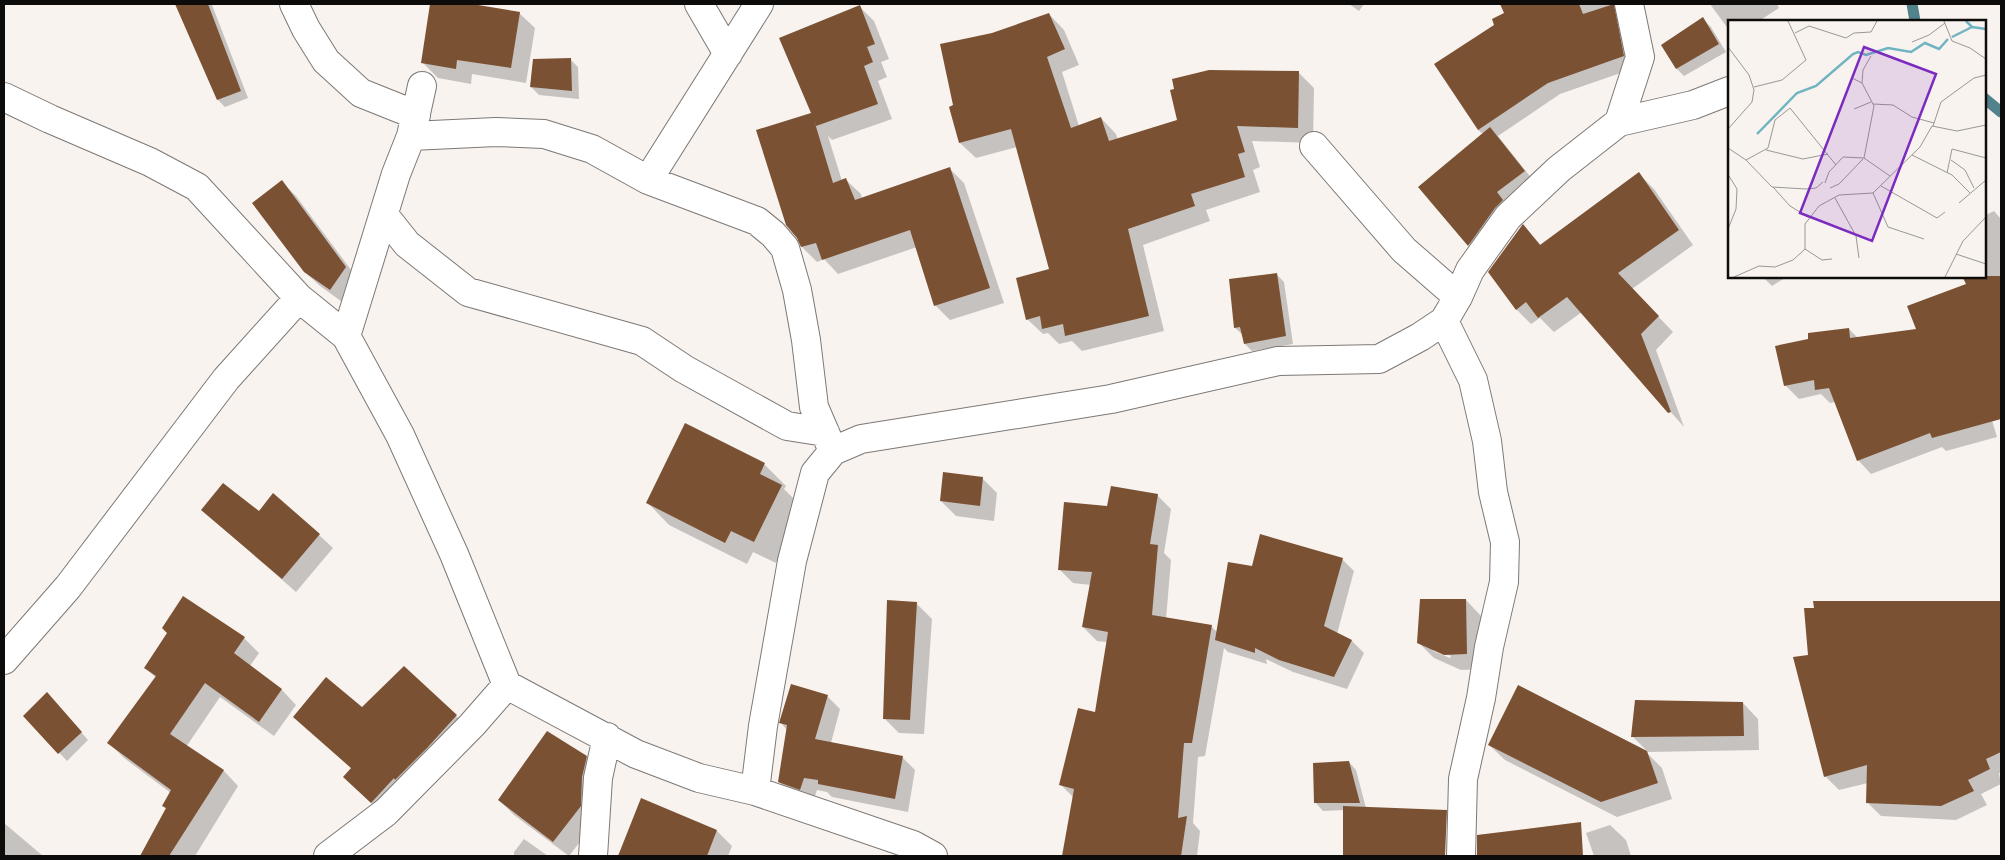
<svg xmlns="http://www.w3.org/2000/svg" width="2005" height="860" font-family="'Exo 2',sans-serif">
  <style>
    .shadow { fill: #0003; fill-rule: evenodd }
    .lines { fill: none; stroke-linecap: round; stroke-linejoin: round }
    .stream { stroke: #52828b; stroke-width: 11 }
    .building { fill: #7b5133 }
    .street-casing { stroke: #7d7875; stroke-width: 30 }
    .street { stroke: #fff; stroke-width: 28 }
    .inset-river { fill: none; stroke: #70b4c2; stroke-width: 2.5 }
    .inset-road { fill: none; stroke: #9a9794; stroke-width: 1 }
    .view { fill: #7b2cbf; fill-opacity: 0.15; stroke: #7b2cbf; stroke-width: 2.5 }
    .inset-edge { fill: none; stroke: #0d0c0b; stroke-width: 2.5 }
  </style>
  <rect width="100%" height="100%" fill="#f8f3ef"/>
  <!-- shadow -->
  <path class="shadow" d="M 183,4 L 212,5 L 248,98 L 225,107 L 218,100 L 178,6 Z
    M 432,4 L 464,4 L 519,13 L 535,28 L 526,83 L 472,74 L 471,84 L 438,78 L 422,62 Z
    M 1349,4 L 1364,4 L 1359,11 Z
    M 1501,4 L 1615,4 L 1625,16 L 1635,68 L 1560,94 L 1498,136 L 1537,185 L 1482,258 L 1420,187 L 1483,134 L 1478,130 L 1496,25 L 1506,14 Z
    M 1710,4 L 1777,4 L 1779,8 L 1759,21 L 1729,21 L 1729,30 Z
    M 859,6 L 874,21 L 889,59 L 881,62 L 887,77 L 878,81 L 892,119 L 832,140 L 828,136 L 842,181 L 846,180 L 861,194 L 862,199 L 949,168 L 964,183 L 1004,303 L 950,320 L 935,305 L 917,247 L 838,274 L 824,259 L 817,262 L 802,247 L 813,114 Z
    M 1049,14 L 1064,30 L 1079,65 L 1062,72 L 1079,126 L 1101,118 L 1116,134 L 1118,140 L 1179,121 L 1299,73 L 1314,88 L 1313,143 L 1252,141 L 1260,167 L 1253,170 L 1260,192 L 1206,210 L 1210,221 L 1143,245 L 1164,331 L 1082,351 L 1072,341 L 1059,344 L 1048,333 L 1043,334 L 1027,319 L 1050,270 L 1017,147 L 976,158 L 960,143 L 955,106 L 992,34 Z
    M 1703,19 L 1711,27 L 1726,52 L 1684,76 L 1676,68 Z
    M 571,60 L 578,67 L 579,99 L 539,95 L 531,87 Z
    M 1639,174 L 1654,189 L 1693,245 L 1632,289 L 1673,332 L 1656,350 L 1684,427 L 1582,312 L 1554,332 L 1540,318 L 1531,324 L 1516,309 L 1523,226 L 1541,245 Z
    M 282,182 L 296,196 L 360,282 L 345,304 L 320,286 L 304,271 Z
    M 1994,211 L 2001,219 L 2001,413 L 1991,417 L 1997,437 L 1946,451 L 1942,447 L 1871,474 L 1858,460 L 1835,402 L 1830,403 L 1821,394 L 1799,399 L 1785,385 L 1849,329 L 1858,338 L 1918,330 L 1967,284 L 1984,276 L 1984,216 Z
    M 1276,274 L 1284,282 L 1293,344 L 1252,351 L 1245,344 L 1243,335 L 1235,328 Z
    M 1762,276 L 1788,276 L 1772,286 Z
    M 764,464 L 786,486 L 784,489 L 803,508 L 776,563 L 753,552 L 747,564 L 669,525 L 648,503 Z
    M 982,478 L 997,493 L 994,521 L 956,516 L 941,501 Z
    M 1157,495 L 1171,509 L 1164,553 L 1171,560 L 1166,619 L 1212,627 L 1217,632 L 1253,568 L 1342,559 L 1354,571 L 1337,634 L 1352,641 L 1364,653 L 1347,689 L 1293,672 L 1266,659 L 1267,664 L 1228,652 L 1224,648 L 1205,756 L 1198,757 L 1193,823 L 1200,831 L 1197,856 L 1063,856 L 1074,798 L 1061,785 L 1096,714 L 1107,642 L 1097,641 L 1083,627 L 1091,585 L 1073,583 L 1059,569 L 1108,508 Z
    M 203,510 L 259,512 L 319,535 L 333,548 L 296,592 Z
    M 1466,600 L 1481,616 L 1482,669 L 1461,670 L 1434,658 L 1419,643 ZM 1433,648 L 1451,656 L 1450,658 L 1433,651 Z
    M 1991,602 L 2001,612 L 2001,773 L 1999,773 L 2001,784 L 1981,794 L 1987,805 L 1956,820 L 1881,816 L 1867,802 L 1868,783 L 1839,790 L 1825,776 L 1809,656 Z
    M 917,604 L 932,619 L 924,734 L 899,733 L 884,718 Z
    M 244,638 L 259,653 L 250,666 L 282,690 L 296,705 L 274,736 L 220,697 L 186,747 L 224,771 L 238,786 L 195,856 L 141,856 L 167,809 L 164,806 L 171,793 L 124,758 L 109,743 L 156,678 L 146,668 Z
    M 827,696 L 840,709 L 831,743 L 902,757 L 915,770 L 908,812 L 832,797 L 827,792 L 817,790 L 813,802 L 792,795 L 779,782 L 787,730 L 781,723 Z
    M 55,702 L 88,740 L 67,761 L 25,716 Z
    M 1743,703 L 1758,719 L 1759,750 L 1648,752 L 1632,736 Z
    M 362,708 L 456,716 L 471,731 L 387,818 L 360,792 L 352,769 L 295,717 Z
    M 1489,745 L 1646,752 L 1662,768 L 1672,799 L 1617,817 L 1505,760 Z
    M 586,757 L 602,772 L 595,822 L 569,856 L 514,815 L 499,800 Z
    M 1349,762 L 1356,770 L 1366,808 L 1387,856 L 1344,856 L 1345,810 L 1323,811 L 1316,803 Z
    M 642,800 L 717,831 L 732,846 L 728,856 L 619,856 Z
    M 4,823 L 43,856 L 4,856 Z
    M 1610,825 L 1626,840 L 1631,856 L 1594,856 L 1586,833 Z
    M 524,839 L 548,856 L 514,856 L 514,852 Z"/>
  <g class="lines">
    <!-- stream -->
    <path class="stream" d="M 1912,4 L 1915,21
      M 1984,98 L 2001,112"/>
  </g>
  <!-- building -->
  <path class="building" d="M 175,4 L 208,4 L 241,91 L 217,100 Z
    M 430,4 L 472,4 L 520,12 L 511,68 L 457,60 L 456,69 L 421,63 Z
    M 1500,4 L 1579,4 L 1583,14 L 1614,4 L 1624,56 L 1548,83 L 1478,130 L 1434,64 L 1494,25 L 1492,19 L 1504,13 Z
    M 860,5 L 875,44 L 867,47 L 873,62 L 864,66 L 878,104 L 816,126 L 814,120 L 833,183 L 846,178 L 855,200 L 950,167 L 990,288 L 934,306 L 910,230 L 822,260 L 816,243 L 801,247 L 797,238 L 786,225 L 756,130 L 811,113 L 779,38 Z
    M 1049,13 L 1065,49 L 1047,57 L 1071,128 L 1101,117 L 1109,141 L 1177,120 L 1170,90 L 1174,89 L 1172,79 L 1209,70 L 1299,71 L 1298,128 L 1237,126 L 1245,152 L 1238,154 L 1245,177 L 1191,194 L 1195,206 L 1128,229 L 1149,316 L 1065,336 L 1063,324 L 1042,329 L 1040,316 L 1026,320 L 1016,278 L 1049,269 L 1011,129 L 959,143 L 949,107 L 953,105 L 940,44 L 992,33 Z
    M 1703,17 L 1719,44 L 1676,69 L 1661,45 Z
    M 571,58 L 572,91 L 530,87 L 533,59 Z
    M 1490,127 L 1525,171 L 1497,192 L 1503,200 L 1495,208 L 1468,246 L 1418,187 Z
    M 1639,172 L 1679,230 L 1618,273 L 1659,316 L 1641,334 L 1671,412 L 1668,413 L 1567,297 L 1538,318 L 1526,302 L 1516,310 L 1488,272 L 1523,224 L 1540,245 Z
    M 282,180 L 346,267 L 330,290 L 304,272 L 252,203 Z
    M 1277,273 L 1286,336 L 1244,344 L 1240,327 L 1234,328 L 1229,279 Z
    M 1962,276 L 2001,276 L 2001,419 L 1932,438 L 1930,433 L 1857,461 L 1829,388 L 1815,390 L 1814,380 L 1784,386 L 1775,346 L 1808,339 L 1808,333 L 1849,328 L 1850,338 L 1916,329 L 1907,306 L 1966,284 Z
    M 685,423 L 765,463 L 760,474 L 782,485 L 754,542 L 731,531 L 725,543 L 646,503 Z
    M 943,472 L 983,477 L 980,506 L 940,501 Z
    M 223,483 L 259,511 L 273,493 L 320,534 L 282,579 L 201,510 Z
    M 1111,486 L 1158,494 L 1150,544 L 1158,545 L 1152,615 L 1212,625 L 1192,743 L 1184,743 L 1178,818 L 1187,816 L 1181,856 L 1062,856 L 1074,789 L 1059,785 L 1078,708 L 1095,712 L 1108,632 L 1082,627 L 1092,572 L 1058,570 L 1064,502 L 1107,506 Z
    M 1260,534 L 1343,558 L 1324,626 L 1352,640 L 1334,677 L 1279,660 L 1255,648 L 1255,653 L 1215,640 L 1228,562 L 1252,566 Z
    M 183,596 L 245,637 L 234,653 L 282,689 L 259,722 L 205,683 L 170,734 L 224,770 L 169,856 L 140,856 L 166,808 L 162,806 L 171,790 L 107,743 L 156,676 L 144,668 L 167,633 L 162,628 Z
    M 1420,599 L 1466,599 L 1467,654 L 1444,655 L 1417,643 Z
    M 887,600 L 917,602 L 910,720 L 883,719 Z
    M 1813,601 L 2001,601 L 2001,752 L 1986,759 L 1990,769 L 1968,780 L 1974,791 L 1941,806 L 1866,803 L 1867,765 L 1824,777 L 1793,657 L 1808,655 L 1804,608 L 1814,608 Z
    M 404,666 L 457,715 L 427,748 L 395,780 L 394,778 L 371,803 L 343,777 L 351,768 L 293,717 L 326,677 L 362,707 Z
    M 791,684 L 828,695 L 815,739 L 903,756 L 895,799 L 818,784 L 818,780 L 804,778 L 800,790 L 778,782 L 787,725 L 779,723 Z
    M 1518,685 L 1647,751 L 1658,783 L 1601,802 L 1488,745 Z
    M 47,692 L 82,732 L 58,754 L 23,716 Z
    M 1635,700 L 1743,702 L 1744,736 L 1631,737 Z
    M 547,731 L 587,756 L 582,777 L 581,806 L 553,842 L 498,800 Z
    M 1349,761 L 1360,803 L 1314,803 L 1313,763 Z
    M 641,798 L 717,830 L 707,856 L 618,856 Z
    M 1343,806 L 1447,810 L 1445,856 L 1343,856 Z
    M 1581,822 L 1583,856 L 1477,856 L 1477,835 Z"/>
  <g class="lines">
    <defs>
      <path id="street" d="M 294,4 L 306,29 L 326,61 L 361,93 L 416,115
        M 699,4 L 728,54
        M 4,97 L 50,119 L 150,162 L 197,187 L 299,298 L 346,336 L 400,435 L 454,554 L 507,685 L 636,754 L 699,778 L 755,791 L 913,845 L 933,856
        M 1619,122 L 1693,105 L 1729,91
        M 411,136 L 496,132 L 544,134 L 592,149 L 648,180 L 757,221 L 773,234 L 785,248 L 797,290 L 806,340 L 814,407 L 833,451
        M 1314,146 L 1404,250 L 1458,297
        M 648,180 L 759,4
        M 384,215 L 407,244 L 468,292 L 642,341 L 684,369 L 787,426 L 825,432
        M 1444,321 L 1473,380 L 1487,441 L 1493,492 L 1505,542 L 1504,582 L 1489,647 L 1481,698 L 1463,779 L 1461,856
        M 346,336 L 396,174 L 411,136 L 422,86
        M 4,660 L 68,587 L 226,379 L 299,298
        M 755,791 L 763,726 L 792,561 L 815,473 L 833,451 L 861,439 L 1111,399 L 1278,361 L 1379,359 L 1420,337 L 1444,321 L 1458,297 L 1470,270 L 1508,217 L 1559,169 L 1619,122 L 1640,57 L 1629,4
        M 328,856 L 386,812 L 472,725 L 507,685
        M 593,856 L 598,778 L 607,737"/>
    </defs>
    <!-- street casing -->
    <use href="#street" class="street-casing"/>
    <!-- street -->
    <use href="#street" class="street"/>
  </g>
  <!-- overview -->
  <g transform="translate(1728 20)">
    <rect width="258" height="258" fill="#f8f3ef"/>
    <path class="inset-river" d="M 238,1 L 244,7 L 258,9M 224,17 L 244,7M 29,114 L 69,73 L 88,66 L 125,34 L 130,32 L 138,35 L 160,28 L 183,32 L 197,23 L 211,29 L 220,19"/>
    <path class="inset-road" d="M 216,1 L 224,21 L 242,28 L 258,39M 67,13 L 81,6 L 118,18 L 126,13 L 143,12 L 149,1M 184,22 L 201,15 L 217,3M 0,27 L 21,55 L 26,70 L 24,82 L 0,109M 124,58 L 134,63 L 146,86 L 136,138 L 162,156M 134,63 L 135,50 L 143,36M 26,67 L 54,60 L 78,40 L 60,1M 145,84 L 165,85 L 184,97 L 206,103M 126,89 L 143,82M 205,106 L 213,82 L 246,58 L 258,55M 0,128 L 18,140 L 44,167 L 78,169 L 88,168 L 95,162M 38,130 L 75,139 L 100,134M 184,135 L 224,155 L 242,173M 18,140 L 40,128 L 47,100 L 62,88 L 108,145M 223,140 L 237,150 L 246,168M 219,153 L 224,129 L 258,138M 97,163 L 101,152 L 115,137 L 136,138M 153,166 L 209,198 L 217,192M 45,167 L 62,186 L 80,197M 102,168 L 111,164 L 135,139M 145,173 L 160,207 L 196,219M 107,178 L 128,216 L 131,238M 231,183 L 258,160M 0,209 L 8,189 L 9,169 L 1,156M 77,229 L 94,240 L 104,239M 228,234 L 258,244M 6,257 L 31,246 L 47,247 L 65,240 L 77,229 L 77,204 L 91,186 L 111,175 L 145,173 L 192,127 L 204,106 L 229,111 L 258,105M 217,257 L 235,221 L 258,197"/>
    <path class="view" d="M 136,27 L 208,54 L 144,221 L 72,193 Z"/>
    <rect width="258" height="258" class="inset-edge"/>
  </g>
  <!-- border -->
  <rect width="2005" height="860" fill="none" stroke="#0d0c0b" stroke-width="10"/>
</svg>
